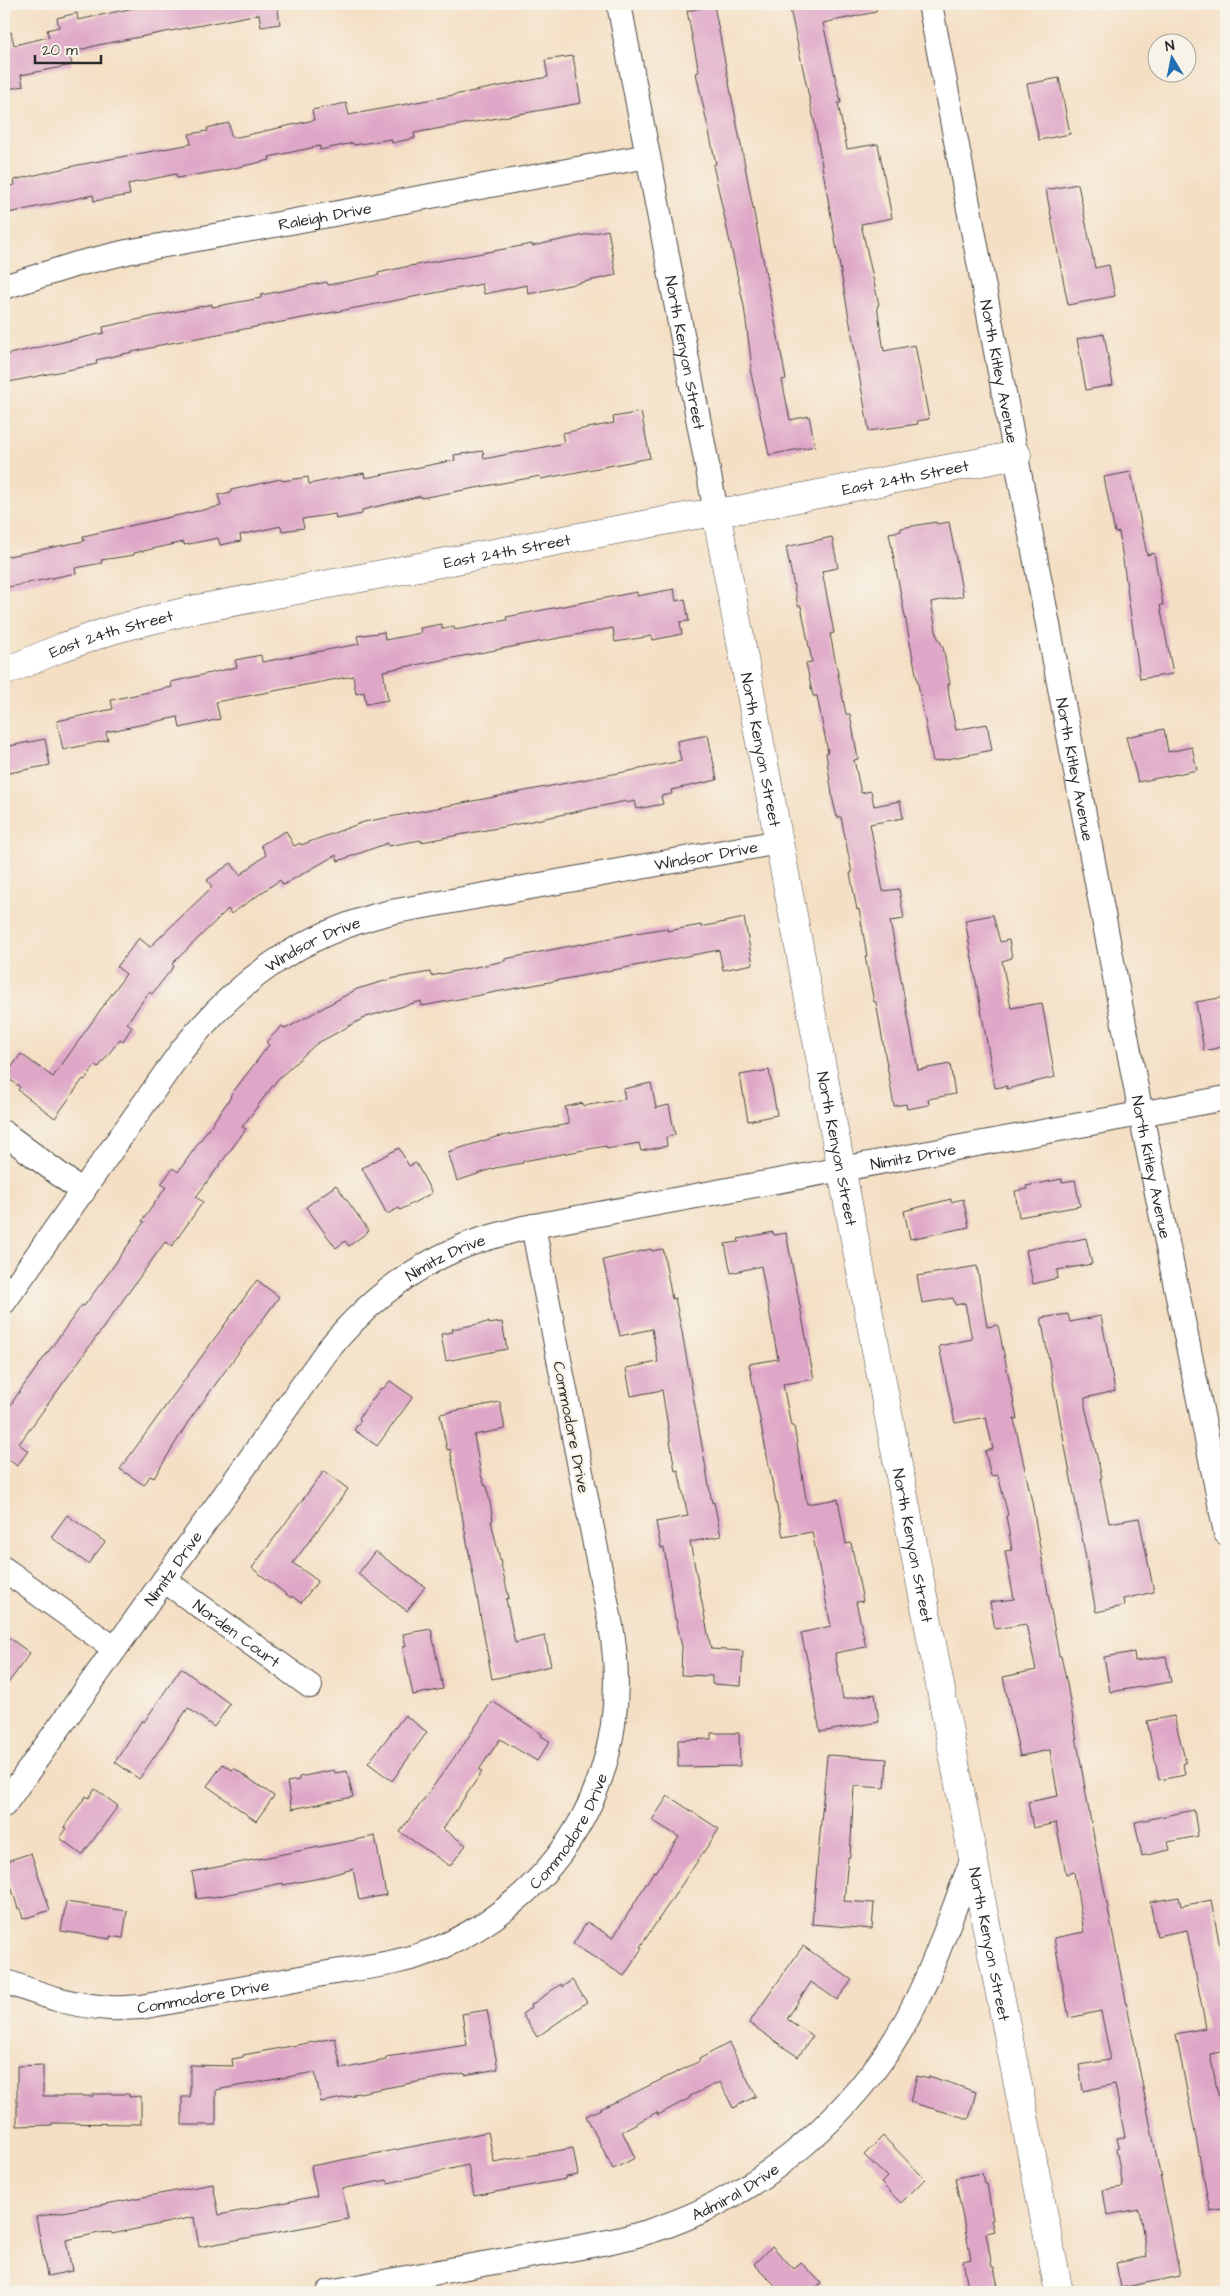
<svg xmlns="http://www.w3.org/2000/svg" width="1230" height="2296" font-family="'Architects Daughter',sans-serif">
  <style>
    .building { fill: #dfa7c7 }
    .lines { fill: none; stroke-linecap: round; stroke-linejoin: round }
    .minor-casing { stroke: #494642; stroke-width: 26 }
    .tertiary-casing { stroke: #494642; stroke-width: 29 }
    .minor { stroke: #fff; stroke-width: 24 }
    .tertiary { stroke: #fff; stroke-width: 28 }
    .labels { text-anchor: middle; stroke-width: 5; stroke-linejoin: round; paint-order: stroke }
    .street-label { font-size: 16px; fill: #2b2b2b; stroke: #f7f3e8 }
  </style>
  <rect width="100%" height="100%" fill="#f7f3e8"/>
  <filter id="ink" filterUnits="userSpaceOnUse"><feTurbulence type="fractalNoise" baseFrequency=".02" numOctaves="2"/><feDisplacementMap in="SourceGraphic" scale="10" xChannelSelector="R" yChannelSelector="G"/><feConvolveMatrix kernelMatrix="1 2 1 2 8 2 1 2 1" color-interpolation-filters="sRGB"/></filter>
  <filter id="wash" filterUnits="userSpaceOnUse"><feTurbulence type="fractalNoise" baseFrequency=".0096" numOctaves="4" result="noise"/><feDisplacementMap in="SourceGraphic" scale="20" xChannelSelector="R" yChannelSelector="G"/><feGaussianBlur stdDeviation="1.12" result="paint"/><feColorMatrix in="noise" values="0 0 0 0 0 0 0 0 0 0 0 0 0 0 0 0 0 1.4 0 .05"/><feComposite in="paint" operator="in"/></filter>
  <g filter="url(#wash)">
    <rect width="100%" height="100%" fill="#f4dfc4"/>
    <g id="blocks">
      <!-- building -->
      <path class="building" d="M 152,4 L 277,4 L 280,24 L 261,27 L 259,14 L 98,45 L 69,53 L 72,65 L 21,75 L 23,86 L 4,90 L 4,33 L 11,32 L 14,45 L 49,37 L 47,30 L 59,27 L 57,18 L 77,13 L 78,20 Z
        M 789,4 L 876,4 L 876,12 L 823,23 L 841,103 L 838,103 L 847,149 L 878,144 L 892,218 L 861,224 L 879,305 L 877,306 L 884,351 L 915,345 L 929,419 L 917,421 L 918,424 L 869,431 L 814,120 Z
        M 714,5 L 786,379 L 782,380 L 790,420 L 809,416 L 815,446 L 769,455 L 750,369 L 752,368 L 744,306 L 713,165 L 716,164 L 696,73 L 699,72 L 687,11 Z
        M 573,56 L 581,103 L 414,133 L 415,138 L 392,143 L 391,139 L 354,145 L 353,143 L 320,150 L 320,146 L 269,157 L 270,160 L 230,169 L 177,178 L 176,174 L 128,184 L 130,195 L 94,201 L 93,195 L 4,214 L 4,187 L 15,185 L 14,180 L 78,165 L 191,144 L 189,134 L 208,131 L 207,128 L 229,123 L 231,137 L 238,137 L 314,120 L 312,110 L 346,103 L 349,115 L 548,77 L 545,60 Z
        M 1059,78 L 1070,134 L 1039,140 L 1027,84 Z
        M 1078,184 L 1095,268 L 1109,265 L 1115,296 L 1068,305 L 1046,190 Z
        M 608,230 L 616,275 L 528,294 L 527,285 L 484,294 L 482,284 L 155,346 L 155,347 L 96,360 L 97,364 L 4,383 L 4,355 L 104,333 L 103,327 L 212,304 L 212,307 L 261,298 L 261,295 L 327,282 L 328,285 L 379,275 L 378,273 L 405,267 L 532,244 L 532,246 Z
        M 1104,334 L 1113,385 L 1086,390 L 1077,339 Z
        M 641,412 L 650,458 L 541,479 L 540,476 L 421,498 L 421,496 L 362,510 L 362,514 L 336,519 L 335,514 L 302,519 L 304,528 L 282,531 L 281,526 L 240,535 L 241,541 L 220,545 L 218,538 L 184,545 L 184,542 L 134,553 L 134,555 L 101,560 L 102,563 L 75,568 L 76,573 L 4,588 L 4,557 L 84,541 L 83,536 L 221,506 L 218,495 L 231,492 L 231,490 L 281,479 L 282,481 L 308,477 L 309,484 L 364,473 L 365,478 L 455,460 L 454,455 L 483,451 L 484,459 L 564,443 L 562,433 L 614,423 L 613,417 Z
        M 1131,472 L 1147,555 L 1154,553 L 1163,605 L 1160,605 L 1173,674 L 1140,679 L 1119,532 L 1115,533 L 1104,477 Z
        M 936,522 L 937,524 L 949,522 L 963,596 L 931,602 L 937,636 L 943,647 L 950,684 L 948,684 L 949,696 L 956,730 L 987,724 L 992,750 L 933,762 L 889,533 L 901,531 L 901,528 Z
        M 832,537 L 838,568 L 822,571 L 834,633 L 830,634 L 846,714 L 850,714 L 858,759 L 854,760 L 861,793 L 871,791 L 874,806 L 900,801 L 903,818 L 870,824 L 883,891 L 899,889 L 904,919 L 890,921 L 918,1070 L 950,1064 L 955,1094 L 928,1099 L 929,1105 L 907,1109 L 906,1104 L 894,1106 L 876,1002 L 874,1002 L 865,956 L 867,956 L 859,909 L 857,910 L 850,873 L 852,873 L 841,817 L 837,817 L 833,801 L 826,753 L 828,752 L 817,696 L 813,696 L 806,663 L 812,662 L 801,606 L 798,606 L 786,547 Z
        M 674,589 L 676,601 L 685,599 L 689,621 L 680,622 L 682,634 L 653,640 L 652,636 L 615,642 L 613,628 L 383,671 L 388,700 L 366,704 L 364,692 L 356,694 L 353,676 L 216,702 L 220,719 L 180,728 L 178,717 L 106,732 L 108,740 L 63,750 L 57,721 L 113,709 L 111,700 L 172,687 L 171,682 L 237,667 L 235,660 L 261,655 L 262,662 L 359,644 L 357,636 L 384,632 L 385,640 L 421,633 L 420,628 L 442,624 L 442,629 L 454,627 L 455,630 L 507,620 L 506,617 L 637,592 L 637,596 Z
        M 1164,729 L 1168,752 L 1192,747 L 1197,770 L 1138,782 L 1126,737 Z
        M 708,735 L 717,780 L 671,790 L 672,794 L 661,796 L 663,804 L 637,809 L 635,801 L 626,803 L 626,801 L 508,826 L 421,842 L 421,840 L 388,846 L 388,843 L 338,861 L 336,855 L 283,885 L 280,880 L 231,914 L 228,909 L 172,964 L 174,966 L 152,994 L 149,992 L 127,1023 L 132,1027 L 123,1041 L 120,1039 L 98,1068 L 95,1066 L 85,1080 L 83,1079 L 55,1118 L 18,1090 L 20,1087 L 5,1076 L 21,1054 L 53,1077 L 126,974 L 117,967 L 139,938 L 150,947 L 212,887 L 207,880 L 231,863 L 240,875 L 266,855 L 261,845 L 286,831 L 294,846 L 300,843 L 301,845 L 364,822 L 681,761 L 677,741 Z
        M 45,739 L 50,765 L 4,774 L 4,747 Z
        M 993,915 L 1000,942 L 1009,940 L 1012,958 L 1002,961 L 1011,1008 L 1042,1003 L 1055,1077 L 1007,1089 L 1007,1086 L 995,1088 L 965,920 Z
        M 744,918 L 753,964 L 723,970 L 719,950 L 422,1006 L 421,1001 L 366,1017 L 316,1044 L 277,1080 L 242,1127 L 246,1129 L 196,1197 L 203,1202 L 172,1246 L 165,1242 L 19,1444 L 28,1451 L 17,1466 L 8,1459 L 4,1465 L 4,1416 L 17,1395 L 82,1305 L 84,1306 L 110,1271 L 144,1222 L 142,1221 L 166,1187 L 161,1184 L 173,1168 L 178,1172 L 231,1097 L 230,1096 L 269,1045 L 266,1042 L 282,1026 L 285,1029 L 357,989 L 395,978 L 430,972 L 431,976 L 505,961 L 505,959 L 636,933 L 667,928 L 667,931 L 701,925 L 701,927 Z
        M 1226,997 L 1226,1046 L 1204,1051 L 1196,1002 Z
        M 769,1070 L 777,1115 L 748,1121 L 740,1075 Z
        M 651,1083 L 656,1108 L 669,1105 L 675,1135 L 666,1137 L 667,1146 L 641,1151 L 639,1143 L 607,1149 L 606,1146 L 523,1161 L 523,1163 L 495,1168 L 457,1181 L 448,1152 L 496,1137 L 569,1124 L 565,1107 L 583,1103 L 583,1106 L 625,1099 L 623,1089 Z
        M 399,1148 L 409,1166 L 416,1163 L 432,1193 L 400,1210 L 399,1208 L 387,1214 L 362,1168 Z
        M 1062,1179 L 1062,1182 L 1075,1180 L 1080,1206 L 1019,1217 L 1015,1191 L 1027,1189 L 1026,1186 Z
        M 336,1185 L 369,1231 L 349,1246 L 345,1241 L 336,1248 L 306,1207 Z
        M 951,1199 L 951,1202 L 963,1199 L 969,1227 L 910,1239 L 904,1211 Z
        M 773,1232 L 774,1235 L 786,1233 L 814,1379 L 783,1384 L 791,1426 L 794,1426 L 807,1504 L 838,1499 L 846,1544 L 851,1543 L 863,1601 L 856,1602 L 866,1647 L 835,1653 L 843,1699 L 875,1694 L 879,1722 L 820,1732 L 809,1668 L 801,1633 L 831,1626 L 812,1532 L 783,1537 L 749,1364 L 778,1359 L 761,1266 L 731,1273 L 725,1244 L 739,1242 L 738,1239 Z
        M 1086,1238 L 1092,1264 L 1057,1270 L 1058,1278 L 1033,1284 L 1026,1250 Z
        M 651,1249 L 652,1251 L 663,1249 L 672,1299 L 675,1298 L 682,1332 L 712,1503 L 714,1502 L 721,1536 L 690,1542 L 711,1649 L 743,1651 L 741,1686 L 712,1684 L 712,1676 L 681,1675 L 682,1647 L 676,1619 L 675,1619 L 664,1548 L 661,1548 L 656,1522 L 688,1516 L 678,1470 L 675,1471 L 662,1390 L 631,1396 L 626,1368 L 658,1362 L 652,1329 L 620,1336 L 603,1260 Z
        M 977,1266 L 987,1327 L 998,1325 L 1005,1359 L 1017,1419 L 1014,1419 L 1032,1502 L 1059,1656 L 1061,1656 L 1067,1684 L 1090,1817 L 1180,2276 L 1121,2288 L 1116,2263 L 1147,2257 L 1139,2209 L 1107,2215 L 1103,2190 L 1123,2187 L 1116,2148 L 1119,2147 L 1117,2138 L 1125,2137 L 1115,2084 L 1083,2091 L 1079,2065 L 1109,2060 L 1109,2051 L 1101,2011 L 1069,2018 L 1054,1938 L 1084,1932 L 1074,1872 L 1066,1874 L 1056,1823 L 1033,1828 L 1028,1802 L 1058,1796 L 1050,1750 L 1020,1756 L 1003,1677 L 1036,1670 L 1026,1624 L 995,1629 L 990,1602 L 1014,1599 L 1005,1551 L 1012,1550 L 1006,1516 L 1008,1515 L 998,1475 L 991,1476 L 985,1451 L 993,1449 L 986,1417 L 955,1423 L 939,1346 L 972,1339 L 965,1303 L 955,1305 L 953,1298 L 922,1303 L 917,1276 Z
        M 257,1280 L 279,1297 L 188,1422 L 154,1478 L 150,1476 L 144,1485 L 120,1469 Z
        M 1068,1314 L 1070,1322 L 1101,1316 L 1115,1391 L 1085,1398 L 1085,1406 L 1102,1478 L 1100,1478 L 1109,1523 L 1139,1518 L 1154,1592 L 1123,1599 L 1124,1606 L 1096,1612 L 1041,1318 Z
        M 489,1322 L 489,1324 L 502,1322 L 507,1349 L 446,1361 L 441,1334 L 453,1332 L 452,1329 Z
        M 390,1381 L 413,1397 L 377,1446 L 354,1430 L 361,1420 L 359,1418 L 381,1388 L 383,1389 Z
        M 500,1402 L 505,1429 L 474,1435 L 481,1475 L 485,1486 L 487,1486 L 493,1520 L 491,1521 L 509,1598 L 506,1599 L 515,1643 L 545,1636 L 551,1666 L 492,1679 L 450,1449 L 447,1450 L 440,1414 Z
        M 324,1471 L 348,1489 L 293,1563 L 318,1581 L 301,1603 L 292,1596 L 291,1598 L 252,1568 Z
        M 67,1515 L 105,1542 L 88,1564 L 51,1537 Z
        M 375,1551 L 425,1587 L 407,1611 L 358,1574 Z
        M 431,1629 L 443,1689 L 413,1695 L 403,1647 L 406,1646 L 403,1634 Z
        M 4,1634 L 30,1653 L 4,1689 Z
        M 1134,1652 L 1135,1661 L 1166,1656 L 1171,1682 L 1110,1692 L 1104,1657 Z
        M 181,1668 L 230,1704 L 214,1727 L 188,1708 L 139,1779 L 115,1762 L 142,1720 L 144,1722 Z
        M 492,1701 L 542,1734 L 541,1736 L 550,1741 L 537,1761 L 500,1739 L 479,1770 L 482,1772 L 443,1829 L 466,1845 L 450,1866 L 400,1832 L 464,1744 Z
        M 405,1715 L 427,1732 L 392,1781 L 368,1763 Z
        M 1174,1716 L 1186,1763 L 1183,1764 L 1185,1775 L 1159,1780 L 1147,1721 Z
        M 711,1733 L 739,1733 L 740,1766 L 678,1767 L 678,1740 L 711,1739 Z
        M 827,1755 L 887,1759 L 885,1788 L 854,1786 L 850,1857 L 848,1857 L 844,1901 L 874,1903 L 872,1929 L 812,1924 Z
        M 223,1764 L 232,1770 L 234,1768 L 274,1796 L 256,1821 L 207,1786 Z
        M 334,1770 L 335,1773 L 347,1771 L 353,1797 L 292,1809 L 287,1782 L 299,1780 L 299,1777 Z
        M 95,1789 L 118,1806 L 82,1855 L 60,1838 L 67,1828 L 64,1827 L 86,1796 L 89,1798 Z
        M 668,1796 L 719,1829 L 640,1947 L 642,1948 L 624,1976 L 573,1944 L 587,1922 L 613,1938 L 654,1871 L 656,1872 L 679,1837 L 652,1820 Z
        M 1194,1810 L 1198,1836 L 1168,1842 L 1170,1850 L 1142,1856 L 1135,1822 Z
        M 375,1836 L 386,1895 L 359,1900 L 353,1869 L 320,1878 L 283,1885 L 283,1883 L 209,1898 L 209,1897 L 197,1899 L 192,1872 Z
        M 31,1853 L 50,1910 L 23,1919 L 20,1908 L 18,1909 L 4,1862 Z
        M 1179,1897 L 1181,1906 L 1211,1900 L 1226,1978 L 1226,2051 L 1210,2054 L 1226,2134 L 1226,2208 L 1210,2211 L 1176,2034 L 1206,2028 L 1187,1930 L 1157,1936 L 1150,1902 Z
        M 66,1902 L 127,1911 L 123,1938 L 110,1936 L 110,1939 L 61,1931 Z
        M 803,1946 L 852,1980 L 837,2000 L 811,1982 L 787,2019 L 813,2036 L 798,2057 L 749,2023 Z
        M 572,1980 L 587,2002 L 537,2037 L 522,2014 L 532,2007 L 531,2005 L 561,1984 L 562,1987 Z
        M 487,2010 L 498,2069 L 465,2075 L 464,2073 L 354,2094 L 354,2096 L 321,2102 L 315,2072 L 216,2090 L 216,2125 L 182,2125 L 182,2097 L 190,2097 L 190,2065 L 233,2066 L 232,2059 L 243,2057 L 243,2055 L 335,2038 L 341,2069 L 386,2060 L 386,2057 L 467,2045 L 462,2014 Z
        M 729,2043 L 756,2096 L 733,2108 L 720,2082 L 690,2096 L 690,2098 L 658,2115 L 657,2112 L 622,2131 L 635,2158 L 613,2169 L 586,2116 L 700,2061 L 699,2059 Z
        M 43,2065 L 43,2096 L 93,2096 L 93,2094 L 129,2094 L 129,2097 L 141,2096 L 141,2124 L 52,2123 L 52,2125 L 17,2126 L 17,2066 Z
        M 917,2076 L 929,2079 L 929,2076 L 976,2092 L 969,2119 L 910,2102 Z
        M 488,2132 L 494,2162 L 573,2148 L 578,2175 L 566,2177 L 566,2179 L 474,2196 L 468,2165 L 388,2183 L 387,2180 L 350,2187 L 342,2189 L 348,2219 L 199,2247 L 194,2217 L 112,2234 L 111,2232 L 99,2233 L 66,2240 L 72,2271 L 47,2276 L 36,2217 L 213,2184 L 219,2215 L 317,2196 L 311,2166 Z
        M 883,2136 L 925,2179 L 901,2203 L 881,2183 L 887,2177 L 864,2155 Z
        M 982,2173 L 984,2184 L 987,2184 L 993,2220 L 991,2220 L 994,2231 L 986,2233 L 992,2267 L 994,2267 L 999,2292 L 969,2292 L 963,2261 L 971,2259 L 955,2178 Z
        M 772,2246 L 794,2269 L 801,2262 L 821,2283 L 811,2292 L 782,2292 L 754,2264 Z"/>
    </g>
  </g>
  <g filter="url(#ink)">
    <use href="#blocks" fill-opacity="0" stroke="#494642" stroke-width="1"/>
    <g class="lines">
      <defs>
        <g id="minor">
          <path id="s1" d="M 619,4 L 716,512"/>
          <path id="s2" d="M 930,4 L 1141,1114 L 1226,1533"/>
          <path id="s3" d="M 4,287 L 77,264 L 127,252 L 648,156"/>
          <path d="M 4,1133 L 83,1192"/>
          <path id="s4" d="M 4,1302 L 182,1050 C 240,978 301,934 391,912 L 779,842"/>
          <path d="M 4,1569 L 115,1649"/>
          <path id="s5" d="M 164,1580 L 310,1686"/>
          <path id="s6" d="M 4,1805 L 327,1351 C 364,1305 410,1268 464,1246 C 483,1238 503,1234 523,1228 L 1226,1098"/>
          <path id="s7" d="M 4,1981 C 42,1995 68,2005 110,2008 C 120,2009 131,2007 141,2007 C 203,1996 265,1985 328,1973 C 366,1967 406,1963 442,1947 C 570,1888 635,1765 611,1626 L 533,1226"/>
          <path id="s8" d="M 329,2292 C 391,2281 454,2269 516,2258 C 556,2251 597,2246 637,2235 C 737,2207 823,2142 883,2058 C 925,1999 947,1925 973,1858"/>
        </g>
        <g id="tertiary">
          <path id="s9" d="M 716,512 L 973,1858 L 1059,2292"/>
          <path id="s10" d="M 4,672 L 63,647 L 112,630 L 191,610 L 690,516 L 742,509 L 1017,455"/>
        </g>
      </defs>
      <!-- minor casing -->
      <use href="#minor" class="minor-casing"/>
      <!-- tertiary casing -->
      <use href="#tertiary" class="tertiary-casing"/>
      <!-- minor -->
      <use href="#minor" class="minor"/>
      <!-- tertiary -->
      <use href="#tertiary" class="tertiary"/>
    </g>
  </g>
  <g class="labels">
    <!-- street labels -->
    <g class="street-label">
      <text dy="6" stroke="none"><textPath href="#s3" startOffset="329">Raleigh Drive</textPath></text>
      <text dy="6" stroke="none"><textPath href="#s1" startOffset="355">North Kenyon Street</textPath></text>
      <text dy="6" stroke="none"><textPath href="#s2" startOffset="374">North Kitley Avenue</textPath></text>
      <text dy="6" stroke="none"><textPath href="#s10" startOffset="924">East 24th Street</textPath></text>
      <text dy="6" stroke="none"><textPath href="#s10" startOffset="519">East 24th Street</textPath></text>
      <text dy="6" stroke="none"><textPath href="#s10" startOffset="114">East 24th Street</textPath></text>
      <text dy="6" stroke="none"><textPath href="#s9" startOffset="242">North Kenyon Street</textPath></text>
      <text dy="6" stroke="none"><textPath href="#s2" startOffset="779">North Kitley Avenue</textPath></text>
      <text dy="6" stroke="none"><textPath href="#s4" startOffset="884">Windsor Drive</textPath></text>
      <text dy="6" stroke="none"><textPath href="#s4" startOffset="479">Windsor Drive</textPath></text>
      <text dy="6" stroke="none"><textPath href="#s9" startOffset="648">North Kenyon Street</textPath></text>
      <text dy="6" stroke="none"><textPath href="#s6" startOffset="1190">Nimitz Drive</textPath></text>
      <text dy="6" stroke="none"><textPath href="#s2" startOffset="1184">North Kitley Avenue</textPath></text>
      <text dy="6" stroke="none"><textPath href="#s6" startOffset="710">Nimitz Drive</textPath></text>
      <text transform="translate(572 1427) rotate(79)" y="6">Commodore Drive</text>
      <text dy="6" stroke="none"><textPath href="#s9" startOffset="1052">North Kenyon Street</textPath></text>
      <text dy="6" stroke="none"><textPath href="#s6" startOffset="291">Nimitz Drive</textPath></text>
      <text dy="6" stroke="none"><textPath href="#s5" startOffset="90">Norden Court</textPath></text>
      <text dy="6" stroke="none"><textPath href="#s7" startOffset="624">Commodore Drive</textPath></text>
      <text dy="6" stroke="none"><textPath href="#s9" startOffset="1458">North Kenyon Street</textPath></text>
      <text dy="6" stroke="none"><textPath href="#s7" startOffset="204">Commodore Drive</textPath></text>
      <text dy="6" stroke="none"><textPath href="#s8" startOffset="421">Admiral Drive</textPath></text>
    </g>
  </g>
  <!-- margin -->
  <rect width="1230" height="2296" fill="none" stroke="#f7f3e8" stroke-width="20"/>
  <!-- north arrow -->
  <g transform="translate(1172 58) rotate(350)"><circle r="24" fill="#f7f3e8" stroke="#a5a39c"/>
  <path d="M0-4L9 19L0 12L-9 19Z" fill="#1f6fb2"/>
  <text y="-8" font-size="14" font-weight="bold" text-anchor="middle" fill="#2b2b2b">N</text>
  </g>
  <!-- scale -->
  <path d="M35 55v8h66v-8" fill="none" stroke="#2b2b2b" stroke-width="2.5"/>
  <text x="42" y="55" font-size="15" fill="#2b2b2b" stroke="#f7f3e8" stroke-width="4" paint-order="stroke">20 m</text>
</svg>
